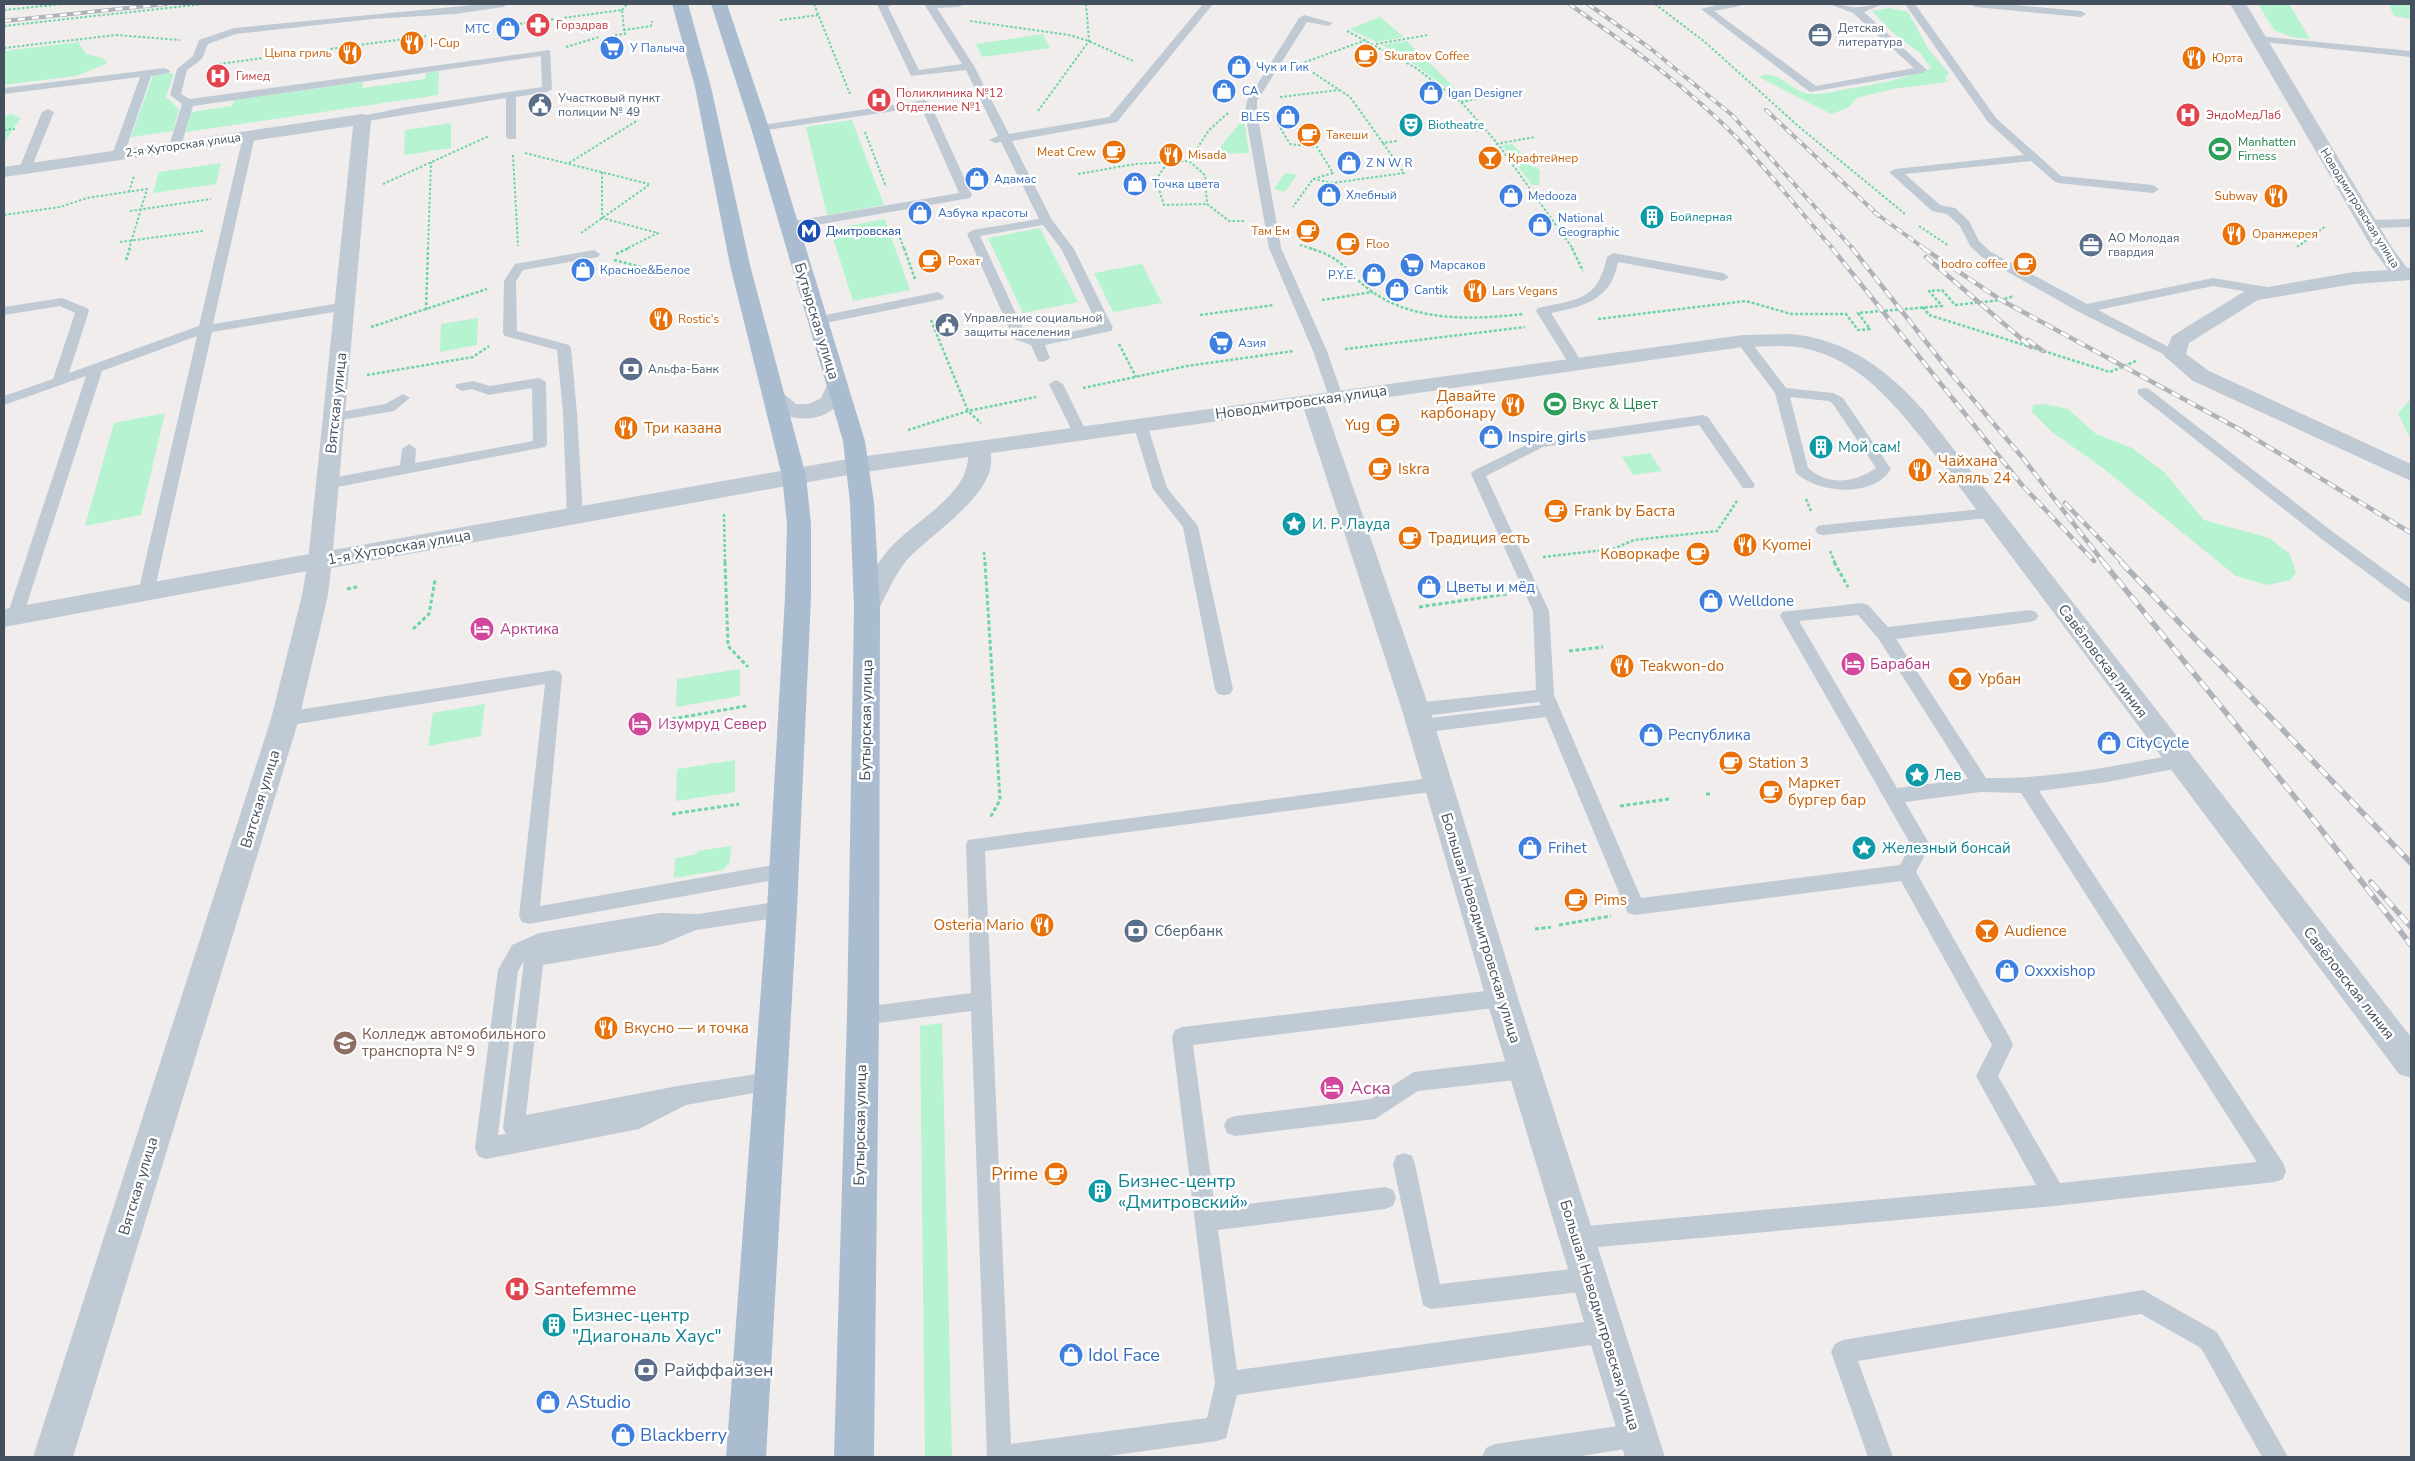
<svg xmlns="http://www.w3.org/2000/svg" width="2415" height="1461" font-family="'Nunito Sans',sans-serif">
  <style>
    .green { fill: #b6f3d0 }
    .lines { fill: none; stroke-linecap: round; stroke-linejoin: round }
    .path-far2 { stroke: #6bd5a4; stroke-width: 2; stroke-dasharray: 2.5 2; stroke-linecap: butt }
    .path-far1 { stroke: #6bd5a4; stroke-width: 2.5; stroke-dasharray: 3 2; stroke-linecap: butt }
    .path { stroke: #6bd5a4; stroke-width: 3; stroke-dasharray: 4 2.5; stroke-linecap: butt }
    .service { fill: #bfcad5; fill-rule: evenodd }
    .minor { fill: #bfcad5; fill-rule: evenodd }
    .tertiary { fill: #bfcad5; fill-rule: evenodd }
    .primary { fill: #aabcd0; fill-rule: evenodd }
    .rail-far2-casing { stroke: #afb2b9; stroke-width: 4 }
    .rail-far1-casing { stroke: #afb2b9; stroke-width: 4.5 }
    .rail-casing { stroke: #afb2b9; stroke-width: 5.5 }
    .rail-far2 { stroke: #fff; stroke-width: 2.5; stroke-dasharray: 7; stroke-linecap: butt }
    .rail-far1 { stroke: #fff; stroke-width: 3; stroke-dasharray: 9; stroke-linecap: butt }
    .rail { stroke: #fff; stroke-width: 4; stroke-dasharray: 11; stroke-linecap: butt }
    .labels { text-anchor: middle; stroke-width: 5; stroke-linejoin: round; paint-order: stroke }
    .far-health-label { font-size: 12px; fill: #be3a42; stroke: #fff; text-anchor: start }
    .far-service-label { font-size: 12px; fill: #4e5e75; stroke: #fff; text-anchor: start }
    .far-shop-label { font-size: 12px; fill: #366cbe; stroke: #fff; text-anchor: start }
    .far-food-label { font-size: 12px; fill: #c56008; stroke: #fff; text-anchor: start }
    .far-culture-label { font-size: 12px; fill: #0d838f; stroke: #fff; text-anchor: start }
    .far-leisure-label { font-size: 12px; fill: #27864d; stroke: #fff; text-anchor: start }
    .far-street-label { font-size: 12px; fill: #44505d; stroke: #fff }
    .far-transit-label { font-size: 12px; fill: #164399; stroke: #fff; text-anchor: start }
    .street-label { font-size: 15px; fill: #44505d; stroke: #fff }
    .food-label { font-size: 15px; fill: #c56008; stroke: #fff; text-anchor: start }
    .leisure-label { font-size: 15px; fill: #27864d; stroke: #fff; text-anchor: start }
    .shop-label { font-size: 15px; fill: #366cbe; stroke: #fff; text-anchor: start }
    .culture-label { font-size: 15px; fill: #0d838f; stroke: #fff; text-anchor: start }
    .hotel-label { font-size: 15px; fill: #b23c85; stroke: #fff; text-anchor: start }
    .service-label { font-size: 15px; fill: #4e5e75; stroke: #fff; text-anchor: start }
    .education-label { font-size: 15px; fill: #785e54; stroke: #fff; text-anchor: start }
    .near-hotel-label { font-size: 18px; fill: #b23c85; stroke: #fff; text-anchor: start }
    .near-food-label { font-size: 18px; fill: #c56008; stroke: #fff; text-anchor: end }
    .near-culture-label { font-size: 18px; fill: #0d838f; stroke: #fff; text-anchor: start }
    .near-health-label { font-size: 18px; fill: #be3a42; stroke: #fff; text-anchor: start }
    .near-shop-label { font-size: 18px; fill: #366cbe; stroke: #fff; text-anchor: start }
    .near-service-label { font-size: 18px; fill: #4e5e75; stroke: #fff; text-anchor: start }
  </style>
  <rect width="100%" height="100%" fill="#f1eded"/>
  <!-- green -->
  <path class="green" d="M 2258,4 L 2289,4 L 2310,39 L 2292,37 L 2274,30 Z
    M 2389,4 L 2411,4 L 2411,19 L 2394,16 Z
    M 1890,8 L 1908,12 L 1929,50 L 1949,73 L 1945,77 L 1948,82 L 1893,89 L 1864,96 L 1856,99 L 1848,108 L 1831,114 L 1759,77 C 1780,68 1791,93 1811,94 C 1821,95 1832,92 1841,90 C 1872,85 1902,80 1931,68 L 1920,53 L 1892,32 L 1872,11 Z
    M 1380,17 L 1404,37 L 1376,42 L 1349,29 Z
    M 1043,34 L 1050,48 L 982,57 L 976,44 Z
    M 1407,41 L 1466,99 L 1462,100 L 1417,66 L 1382,45 Z
    M 78,42 L 86,54 L 102,58 L 108,63 L 76,76 L 4,85 L 4,51 Z
    M 439,71 L 438,95 L 186,132 L 191,112 L 232,106 L 234,100 L 363,82 L 363,88 L 425,79 L 426,73 Z
    M 174,73 L 166,97 L 179,109 L 173,131 L 131,137 L 153,75 Z
    M 11,114 L 21,118 L 5,141 L 4,149 L 4,116 Z
    M 1244,118 L 1249,153 L 1219,154 L 1221,146 Z
    M 852,120 L 884,205 L 827,215 L 806,127 Z
    M 451,123 L 451,148 L 404,155 L 405,130 Z
    M 1512,144 L 1540,171 L 1539,185 L 1532,185 L 1502,145 Z
    M 221,163 L 216,184 L 153,193 L 159,172 Z
    M 1285,173 L 1297,175 L 1285,192 L 1274,189 Z
    M 885,219 L 910,290 L 853,301 L 830,229 Z
    M 1040,228 L 1078,302 L 1023,313 L 988,238 Z
    M 1142,264 L 1162,303 L 1113,312 L 1094,273 Z
    M 478,318 L 477,345 L 440,352 L 441,324 Z
    M 2411,399 L 2411,440 L 2398,413 Z
    M 2044,404 L 2068,409 L 2096,434 L 2132,448 L 2164,472 L 2204,520 L 2269,538 L 2290,554 L 2296,572 L 2291,580 L 2267,585 L 2236,576 L 2104,469 L 2052,432 L 2032,412 L 2033,405 Z
    M 165,413 L 141,515 L 85,526 L 114,423 Z
    M 1650,453 L 1662,471 L 1633,475 L 1622,457 Z
    M 740,669 L 740,696 L 676,707 L 677,679 Z
    M 485,704 L 481,736 L 428,746 L 433,713 Z
    M 735,760 L 735,792 L 676,801 L 677,769 Z
    M 731,846 L 730,862 L 723,870 L 674,878 L 675,858 L 697,854 L 697,851 Z
    M 942,1023 L 952,1457 L 925,1457 L 920,1026 Z"/>
  <g class="lines">
    <!-- path-far2 -->
    <path class="path-far2" d="M 814,4 L 850,94
      M 1655,4 L 1705,42 L 1797,125 L 1905,214
      M 4,10 L 63,4
      M 622,10 L 627,4
      M 780,20 L 819,15
      M 970,21 L 1069,35 L 1089,41 L 1133,61
      M 511,25 L 622,10 L 624,30
      M 4,26 L 203,4
      M 1347,31 L 1416,68 L 1463,104 L 1498,144 L 1573,249
      M 615,35 L 625,34 L 624,30 L 651,26 L 652,21
      M 1366,40 L 1300,64 L 1350,97 L 1383,143 L 1397,141
      M 1376,44 L 1428,35
      M 566,47 L 599,37
      M 4,48 L 116,35 L 180,40
      M 219,64 L 426,36
      M 1280,97 L 1339,90
      M 1461,102 L 1492,96
      M 1038,111 L 1089,41 L 1086,4
      M 1228,113 L 1209,130 L 1189,161 L 1205,175 L 1207,204 L 1229,221 L 1246,221
      M 1278,124 L 1290,144 L 1317,147 L 1333,173 L 1313,179 L 1293,207
      M 4,130 L 15,129
      M 1475,131 L 1485,129
      M 865,132 L 886,187
      M 1496,144 L 1535,137
      M 525,153 L 649,184
      M 513,155 L 518,246
      M 569,163 L 638,120
      M 1167,163 L 1156,180 L 1164,205 L 1207,204
      M 602,172 L 602,218 L 658,233 L 626,249
      M 1078,174 L 1135,164 L 1189,161
      M 1313,179 L 1333,183 L 1404,173 L 1383,143
      M 383,184 L 489,136
      M 129,192 L 134,176
      M 130,211 L 211,199
      M 4,215 L 60,207 L 87,198 L 147,189 L 129,249
      M 1919,226 L 1949,246
      M 897,229 L 904,249
      M 581,233 L 649,185
      M 120,242 L 203,231
      M 1300,245 L 1314,249
      M 2297,247 L 2326,226
      M 428,249 L 431,162"/>
    <!-- path-far1 -->
    <path class="path-far1" d="M 904,248 L 915,279
      M 1309,248 C 1345,258 1345,272 1371,291 C 1415,322 1472,320 1523,314
      M 1572,248 L 1583,271
      M 616,254 L 629,248
      M 126,260 L 130,248
      M 614,260 L 665,273
      M 1322,300 L 1373,292
      M 1923,307 L 1929,315 L 2110,372 L 2136,361
      M 426,310 L 428,248
      M 1200,315 L 1274,305
      M 1598,319 L 1746,301 L 1791,314 L 1846,314 L 1858,330 L 1870,329 L 1858,313 L 1942,306 L 1929,291 L 1942,290 L 1955,305 L 2001,300 L 2014,296
      M 931,320 L 968,411 L 981,423
      M 371,327 L 487,289
      M 1119,344 L 1136,377
      M 1345,349 L 1525,327
      M 367,375 L 473,357 L 489,346
      M 1083,388 L 1187,366 L 1294,351
      M 908,430 L 968,411 L 1036,397
      M 1806,499 L 1811,511
      M 724,514 L 725,563
      M 1830,551 L 1835,563
      M 984,552 L 985,563
      M 1543,557 L 1613,549 L 1634,540 L 1717,531 L 1737,501"/>
    <!-- path -->
    <path class="path" d="M 725,562 L 728,646 L 748,667
      M 985,562 L 1000,800 L 990,818
      M 1834,562 L 1848,587
      M 347,589 L 357,587
      M 1419,607 L 1507,594
      M 413,629 L 429,614 L 435,580
      M 1569,651 L 1603,647
      M 672,719 L 746,706
      M 1706,794 L 1710,794
      M 1620,806 L 1669,799
      M 672,814 L 739,804
      M 1559,925 L 1611,916
      M 1535,929 L 1551,927"/>
    <!-- service -->
    <path class="service" d="M 484,4 L 508,4 L 503,7 L 455,14 L 373,19 L 236,34 L 208,44 L 202,59 L 187,70 L 181,94 L 190,99 L 550,50 L 552,89 L 547,92 L 516,97 L 516,139 L 508,139 L 506,137 L 506,98 L 362,122 L 356,119 L 362,116 L 406,107 L 542,87 L 541,56 L 193,106 L 181,146 L 175,149 L 169,146 L 182,104 L 170,95 L 177,69 L 193,56 L 199,40 L 234,28 Z
      M 877,4 L 892,4 L 888,7 L 919,70 L 962,64 L 924,4 L 964,4 L 959,7 L 937,8 L 974,66 L 1009,134 L 1109,117 L 1203,4 L 1213,4 L 1117,122 L 1012,141 L 1052,220 L 1074,249 L 1113,328 L 1111,331 L 1045,345 L 1050,358 L 1043,362 L 1038,361 L 1031,345 L 1014,339 L 967,234 L 973,230 L 1039,219 L 1001,142 L 995,143 L 989,140 L 998,136 L 966,70 L 911,76 ZM 1043,225 L 1062,250 L 1098,326 L 1038,339 L 1025,333 L 980,236 Z
      M 1720,4 L 1742,4 L 1740,6 L 1714,11 L 1816,86 L 1914,68 L 1853,13 L 1829,4 C 1839,3 1851,8 1858,7 C 1867,7 1874,4 1883,4 L 1864,12 L 1927,70 L 1922,73 L 1810,92 L 1701,9 Z
      M 1905,4 L 1915,4 L 1996,118 L 2061,176 L 2153,185 L 2159,189 L 2153,193 L 2058,183 L 2054,181 L 2031,161 L 1905,174 L 1940,205 L 1955,208 L 1969,221 L 1979,241 L 1991,252 L 2087,304 L 2213,278 L 2273,288 L 2274,291 L 2273,294 L 2268,295 L 2213,286 L 2098,310 L 2180,353 L 2182,356 L 2175,360 L 2079,312 L 1983,258 L 1970,246 L 1960,226 L 1947,214 L 1932,211 L 1889,172 L 1895,169 L 2024,155 L 1988,122 Z
      M 1970,4 L 2004,4 L 2081,11 L 2086,14 L 2081,17 L 1975,7 Z
      M 1304,15 L 1333,23 L 1328,26 L 1307,22 L 1257,101 L 1257,112 L 1281,248 L 1327,351 L 1343,397 L 1336,401 L 1329,397 L 1313,351 L 1269,248 L 1245,112 L 1247,101 L 1299,18 Z
      M 2257,36 L 2411,51 L 2411,57 L 2253,41 L 2252,39 Z
      M 165,68 L 170,71 L 169,73 L 151,76 L 124,155 L 118,158 L 112,155 L 140,77 L 4,94 L 4,88 Z
      M 925,100 L 930,103 L 972,195 L 970,198 L 788,230 L 784,229 L 782,226 L 788,222 L 959,193 L 921,107 L 760,131 L 754,128 L 756,126 Z
      M 48,109 L 54,112 L 31,169 L 29,171 L 21,171 L 19,169 L 42,112 Z
      M 249,133 L 255,136 L 213,324 L 346,302 L 353,306 L 346,310 L 212,332 L 154,593 L 152,597 L 140,597 L 138,593 L 197,336 L 102,371 L 23,616 L 21,620 L 15,622 L 9,620 L 7,616 L 86,376 L 4,405 L 4,396 L 53,379 L 75,313 L 60,306 L 4,315 L 4,307 L 62,298 L 87,308 L 89,311 L 69,373 L 199,326 L 243,136 Z
      M 2411,219 L 2411,227 L 2368,228 L 2362,224 L 2368,220 Z
      M 594,250 L 600,254 L 598,257 L 523,270 L 516,281 L 517,331 L 569,345 L 571,348 L 577,413 L 583,516 L 580,520 L 570,520 L 567,516 L 563,413 L 557,350 L 505,336 L 503,333 L 504,281 L 515,264 Z
      M 1613,253 L 1723,273 L 1729,277 L 1723,281 L 1618,262 C 1611,300 1585,306 1551,313 L 1583,364 L 1576,368 L 1571,367 L 1536,311 L 1538,308 C 1577,299 1597,302 1607,257 Z
      M 938,292 L 944,296 L 943,299 L 816,325 L 809,321 L 816,317 Z
      M 1743,337 L 1748,338 L 1786,388 L 1833,393 L 1843,398 L 1891,469 C 1873,498 1819,494 1796,473 L 1775,393 L 1736,341 ZM 1790,397 L 1829,401 L 1833,404 L 1876,468 C 1855,483 1828,486 1808,468 Z
      M 539,378 L 546,382 L 547,444 L 545,447 L 327,489 L 322,487 L 320,484 L 322,481 L 327,479 L 400,465 L 402,449 L 409,444 L 416,449 L 415,463 L 533,441 L 532,388 L 489,395 L 472,389 L 462,391 L 455,387 L 457,384 L 473,381 L 490,386 Z
      M 1056,380 L 1063,384 L 1087,433 L 1085,436 L 1080,438 L 1073,433 L 1049,384 Z
      M 2144,388 L 2149,389 L 2333,532 L 2411,589 L 2411,603 L 2405,601 L 2323,540 L 2139,395 L 2137,392 L 2139,389 Z
      M 403,394 L 410,398 L 394,411 L 335,421 L 328,417 L 335,413 L 385,404 Z
      M 1703,415 L 1708,417 L 1753,482 L 1755,485 L 1753,488 L 1743,488 L 1699,425 L 1543,447 L 1486,476 L 1549,611 L 1554,695 L 1641,898 L 1900,865 L 1911,845 L 1780,616 L 1782,612 L 1862,603 L 1868,605 L 1888,627 L 2030,610 L 2036,612 L 2038,616 L 2036,620 L 2030,622 L 1896,639 L 1986,778 C 2051,779 2115,766 2179,754 L 2185,756 L 2188,761 L 2185,766 L 2179,768 L 2107,782 L 2039,791 L 2283,1163 L 2286,1171 L 2283,1179 L 2275,1182 L 2054,1206 L 1576,1249 L 1568,1246 L 1565,1238 L 1568,1230 L 1576,1227 L 2036,1185 L 1976,1076 L 1992,1045 L 1901,881 L 1635,915 L 1628,913 L 1625,907 L 1546,717 L 1421,733 L 1415,731 L 1412,726 L 1415,721 L 1421,719 L 1541,705 L 1539,702 L 1416,717 L 1410,715 L 1407,710 L 1410,705 L 1416,703 L 1536,690 L 1533,611 L 1471,474 L 1473,471 L 1540,438 ZM 1858,615 L 1878,638 L 1968,779 L 1897,788 L 1799,621 ZM 1981,792 L 2021,793 L 2257,1162 L 2060,1183 L 1998,1076 L 2013,1045 L 2010,1038 L 1916,872 L 1930,845 L 1905,802 Z
      M 1140,419 L 1147,424 L 1167,488 L 1198,526 L 1233,689 L 1230,694 L 1224,695 L 1218,694 L 1215,689 L 1183,527 L 1153,489 L 1133,424 Z
      M 1992,508 L 1997,509 L 2000,513 L 1997,517 L 1823,535 L 1818,534 L 1815,530 L 1818,526 L 1823,525 Z
      M 554,670 L 560,672 L 562,676 L 540,906 L 784,863 L 791,865 L 793,871 L 791,877 L 529,924 L 522,922 L 519,916 L 545,684 L 285,726 L 279,724 L 276,719 L 279,714 L 285,712 Z
      M 1438,777 L 1444,779 L 1447,784 L 1444,789 L 1438,791 L 985,851 L 1011,1444 L 1207,1418 L 1215,1384 L 1172,1037 L 1175,1030 L 1182,1027 L 1502,989 L 1509,992 L 1512,998 L 1509,1004 L 1502,1007 L 1193,1045 L 1215,1208 L 1385,1187 L 1393,1190 L 1396,1198 L 1393,1206 L 1385,1209 L 1218,1230 L 1237,1370 L 1605,1319 L 1613,1323 L 1617,1331 L 1613,1339 L 1605,1343 L 1237,1395 L 1226,1438 L 1217,1441 L 1101,1457 L 987,1457 L 971,1011 L 863,1025 L 856,1023 L 853,1016 L 856,1009 L 863,1007 L 971,993 L 966,845 L 968,840 Z
      M 782,901 L 789,903 L 792,909 L 789,915 L 782,917 L 696,930 L 660,945 L 543,965 L 526,1115 L 683,1085 L 770,1072 L 777,1075 L 781,1082 L 777,1089 L 686,1105 L 639,1129 L 486,1159 L 478,1156 L 475,1148 L 498,970 L 512,945 L 539,933 L 660,913 L 698,914 ZM 524,961 L 503,1128 L 506,1134 L 498,1135 L 518,971 Z
      M 1524,1059 L 1531,1062 L 1535,1069 L 1531,1076 L 1524,1079 L 1418,1091 L 1375,1119 L 1235,1136 L 1227,1133 L 1224,1126 L 1227,1119 L 1235,1116 L 1371,1099 L 1414,1072 Z
      M 1404,1153 L 1412,1156 L 1415,1164 L 1440,1284 L 1589,1267 L 1597,1271 L 1601,1279 L 1597,1287 L 1589,1291 L 1431,1309 L 1423,1305 L 1393,1164 L 1396,1156 Z
      M 2143,1290 L 2217,1332 L 2288,1457 L 2262,1457 L 2201,1348 L 2141,1314 L 1858,1361 L 1893,1457 L 1868,1457 L 1831,1352 L 1835,1344 L 1843,1340 Z
      M 1638,1423 L 1647,1426 L 1650,1435 L 1647,1444 L 1638,1447 L 1575,1457 L 1482,1457 L 1486,1448 L 1495,1444 Z"/>
    <!-- minor -->
    <path class="minor" d="M 1790,334 C 1847,339 1888,370 1924,411 L 2411,1037 L 2411,1078 L 2399,1074 L 1940,461 C 1901,413 1863,357 1797,347 C 1779,345 1761,347 1743,347 L 1325,406 L 1430,710 L 1518,998 L 1665,1457 L 1625,1457 L 1486,998 L 1402,710 L 1304,409 L 978,455 L 970,453 L 967,448 L 970,443 L 978,441 L 1743,335 Z
      M 837,379 L 845,381 L 848,386 C 839,425 784,429 764,398 L 767,393 L 775,391 L 783,393 L 796,404 L 809,404 L 821,398 L 829,381 Z
      M 320,552 L 329,555 L 332,561 L 329,567 L 4,627 L 4,609 Z"/>
    <!-- tertiary -->
    <path class="tertiary" d="M 2230,4 L 2246,4 L 2391,246 L 2407,268 L 2411,268 L 2411,280 L 2354,284 L 2258,300 L 2189,343 L 2186,354 L 2209,371 L 2411,464 L 2411,481 L 2193,381 L 2164,356 L 2172,336 L 2245,291 L 2354,272 L 2388,270 L 2372,248 Z
      M 362,114 L 368,115 L 371,119 L 333,550 L 859,457 L 978,441 L 986,443 C 1013,485 929,534 906,561 C 893,577 886,597 876,614 L 867,617 L 858,614 L 854,608 C 864,587 874,566 890,548 C 913,522 968,495 968,457 L 859,473 L 331,568 L 328,595 L 299,719 L 73,1457 L 33,1457 L 271,719 L 302,595 L 308,561 L 353,126 L 4,177 L 4,167 Z"/>
    <!-- primary -->
    <path class="primary" d="M 672,4 L 688,4 L 711,87 L 750,265 L 806,476 L 811,524 L 811,597 L 797,909 L 766,1457 L 726,1457 L 767,909 L 785,597 L 787,524 L 782,476 L 730,265 L 695,87 Z
      M 711,4 L 727,4 L 769,128 L 865,441 L 874,503 L 880,608 L 879,1016 L 874,1457 L 834,1457 L 847,1016 L 854,608 L 850,503 L 843,441 L 751,128 Z"/>
    <defs>
      <path id="rail-far2" d="M 1569,4 C 1628,45 1688,87 1738,139 C 1771,174 1801,213 1833,249
        M 1588,4 L 1651,49 L 1732,115 L 1853,249
        M 4,21 L 166,4
        M 1766,110 L 1879,216
        M 1874,212 L 1925,249"/>
      <path id="rail-far1" d="M 1832,248 L 2022,485 L 2094,561
        M 1852,248 L 1949,371 L 2022,457 L 2104,563
        M 1923,248 L 2001,300 L 2239,429 L 2411,533
        M 1926,257 L 2031,347
        M 2028,340 L 2043,351
        M 2065,503 L 2123,563"/>
      <path id="rail" d="M 2103,562 L 2316,823 L 2411,945
        M 2121,562 L 2411,863
        M 2371,882 L 2411,927"/>
    </defs>
    <!-- rail-far2 casing -->
    <use href="#rail-far2" class="rail-far2-casing"/>
    <!-- rail-far1 casing -->
    <use href="#rail-far1" class="rail-far1-casing"/>
    <!-- rail casing -->
    <use href="#rail" class="rail-casing"/>
    <!-- rail-far2 -->
    <use href="#rail-far2" class="rail-far2"/>
    <!-- rail-far1 -->
    <use href="#rail-far1" class="rail-far1"/>
    <!-- rail -->
    <use href="#rail" class="rail"/>
  </g>
  <!-- icons -->
  <defs>
    <symbol id="pharmacy-disc" viewBox="-11 -11 22 22"><circle r="9.5" fill="#e0444e" stroke="#fff"/><path d="M-2-6h4v4h4v4h-4v4h-4v-4h-4v-4h4Z" fill="#fff"/></symbol>
    <symbol id="shop-disc" viewBox="-11 -11 22 22"><circle r="9.5" fill="#3f7fe0" stroke="#fff"/><path d="M-5-2.5h2.3a2.7 3.5 0 0 1 5.4 0H5L5.5 6h-11ZM-1.5-2.5h3a1.5 2.3 0 0 0-3 0Z" fill="#fff"/></symbol>
    <symbol id="office-disc" viewBox="-11 -11 22 22"><circle r="9.5" fill="#5c6f8a" stroke="#fff"/><path d="M-6-3h4V-5.5h4V-3h4V5H-6ZM-1-4.5V-3h2v-1.5ZM-6 0V1H6V0Z" fill="#fff"/></symbol>
    <symbol id="restaurant-disc" viewBox="-11 -11 22 22"><circle r="9.5" fill="#e8710a" stroke="#fff"/><path d="M-5-6h1v4h1v-4h1v4h1v-4h1v5L-1.5 .5V6h-2V.5L-5-1ZM5-6V6H3V1.5H1.5Q1.5-4 5-6Z" fill="#fff"/></symbol>
    <symbol id="supermarket-disc" viewBox="-11 -11 22 22"><circle r="9.5" fill="#3f7fe0" stroke="#fff"/><path d="M-6-5.5h2.5l.6 2H6L4.5 2H-2.5L-4.4-4H-6ZM-1.5 3.2a1.3 1.3 0 1 0 .1 0ZM3 3.2a1.3 1.3 0 1 0 .1 0Z" fill="#fff"/></symbol>
    <symbol id="cafe-disc" viewBox="-11 -11 22 22"><circle r="9.5" fill="#e8710a" stroke="#fff"/><path d="M-5.5-4.5H6V0H3Q3 3.5 0 3.5H-2.5Q-5.5 3.5-5.5 0ZM3-3.2v2h1.7v-2ZM-6 4.5H4V6H-6Z" fill="#fff"/></symbol>
    <symbol id="hospital-disc" viewBox="-11 -11 22 22"><circle r="9.5" fill="#e0444e" stroke="#fff"/><path d="M-5-5h3v3.5h4V-5h3V5h-3V1.5h-4V5h-3Z" fill="#fff"/></symbol>
    <symbol id="civic-disc" viewBox="-11 -11 22 22"><circle r="9.5" fill="#5c6f8a" stroke="#fff"/><path d="M-.6-6.5H3V-4.5H.6V-3L4-1V1h2V6H-6V1h2V-1L-.6-3ZM-1.2 2.5V6h2.4V2.5Z" fill="#fff"/></symbol>
    <symbol id="theatre-disc" viewBox="-11 -11 22 22"><circle r="9.5" fill="#0f9aa8" stroke="#fff"/><path d="M-5-5.5Q0-4 5-5.5V0Q5 5 0 6Q-5 5-5 0ZM-3.3-2.5H-1v1.5H-3.3ZM1-2.5H3.3v1.5H1ZM-2.8 1Q0 5.5 2.8 1Z" fill="#fff"/></symbol>
    <symbol id="stadium-disc" viewBox="-11 -11 22 22"><circle r="9.5" fill="#2e9e5b" stroke="#fff"/><path d="M0-5a6.5 5 0 1 0 0 10a6.5 5 0 1 0 0-10ZM-3.5-1.8h7v3.6h-7Z" fill="#fff"/></symbol>
    <symbol id="bar-disc" viewBox="-11 -11 22 22"><circle r="9.5" fill="#e8710a" stroke="#fff"/><path d="M-6-5H6L.8 .8V4.5H3.5V6h-7V4.5H-.8V.8Z" fill="#fff"/></symbol>
    <symbol id="building-disc" viewBox="-11 -11 22 22"><circle r="9.5" fill="#0f9aa8" stroke="#fff"/><path d="M-4-6H4V6H1V3H-1V6H-4ZM-2.5-4.3h1.7v1.8h-1.7ZM.8-4.3h1.7v1.8H.8ZM-2.5-1h1.7V.8h-1.7ZM.8-1h1.7V.8H.8Z" fill="#fff"/></symbol>
    <symbol id="metro-disc" viewBox="-11 -11 22 22"><circle r="9.5" fill="#1a4fb4" stroke="#fff"/><path d="M-5.5 5V-5H-3L0 0L3-5H5.5V5H3V-.5L0 4L-3-.5V5Z" fill="#fff"/></symbol>
    <symbol id="bank-disc" viewBox="-11 -11 22 22"><circle r="9.5" fill="#5c6f8a" stroke="#fff"/><path d="M-6-4H6V4H-6ZM0-2.3a2.3 2.3 0 1 0 0 4.6a2.3 2.3 0 1 0 0-4.6Z" fill="#fff"/></symbol>
    <symbol id="sight-disc" viewBox="-11 -11 22 22"><circle r="9.5" fill="#0f9aa8" stroke="#fff"/><path d="M0-6L1.8-2.2L6-1.7L2.9 1.2L3.7 5.4L0 3.3L-3.7 5.4L-2.9 1.2L-6-1.7L-1.8-2.2Z" fill="#fff"/></symbol>
    <symbol id="hotel-disc" viewBox="-11 -11 22 22"><circle r="9.5" fill="#d1479c" stroke="#fff"/><path d="M-6-4.5h1.5V1H6V5H4.5V3h-9V5H-6ZM-4 0a1.8 1.8 0 1 1 3.6 0ZM.5 0V-2.5h3Q6-2.5 6 0Z" fill="#fff"/></symbol>
    <symbol id="university-disc" viewBox="-11 -11 22 22"><circle r="9.5" fill="#8d6e63" stroke="#fff"/><path d="M0-5L7-2L0 1L-7-2ZM-4 1L0 2.5L4 1V4Q0 6-4 4Z" fill="#fff"/></symbol>
  </defs>
  <g fill-rule="evenodd">
    <use href="#pharmacy-disc" x="524" y="11" width="28" height="28"/>
    <use href="#shop-disc" x="494" y="15" width="28" height="28"/>
    <use href="#office-disc" x="1806" y="21" width="28" height="28"/>
    <use href="#restaurant-disc" x="398" y="29" width="28" height="28"/>
    <use href="#supermarket-disc" x="598" y="34" width="28" height="28"/>
    <use href="#restaurant-disc" x="336" y="39" width="28" height="28"/>
    <use href="#cafe-disc" x="1352" y="42" width="28" height="28"/>
    <use href="#restaurant-disc" x="2180" y="44" width="28" height="28"/>
    <use href="#shop-disc" x="1225" y="53" width="28" height="28"/>
    <use href="#hospital-disc" x="204" y="62" width="28" height="28"/>
    <use href="#shop-disc" x="1210" y="77" width="28" height="28"/>
    <use href="#shop-disc" x="1417" y="79" width="28" height="28"/>
    <use href="#hospital-disc" x="865" y="86" width="28" height="28"/>
    <use href="#civic-disc" x="526" y="91" width="28" height="28"/>
    <use href="#hospital-disc" x="2174" y="101" width="28" height="28"/>
    <use href="#shop-disc" x="1274" y="103" width="28" height="28"/>
    <use href="#theatre-disc" x="1397" y="111" width="28" height="28"/>
    <use href="#cafe-disc" x="1295" y="121" width="28" height="28"/>
    <use href="#stadium-disc" x="2206" y="135" width="28" height="28"/>
    <use href="#cafe-disc" x="1100" y="138" width="28" height="28"/>
    <use href="#restaurant-disc" x="1157" y="141" width="28" height="28"/>
    <use href="#bar-disc" x="1476" y="144" width="28" height="28"/>
    <use href="#shop-disc" x="1335" y="149" width="28" height="28"/>
    <use href="#shop-disc" x="963" y="165" width="28" height="28"/>
    <use href="#shop-disc" x="1121" y="170" width="28" height="28"/>
    <use href="#shop-disc" x="1315" y="181" width="28" height="28"/>
    <use href="#shop-disc" x="1497" y="182" width="28" height="28"/>
    <use href="#restaurant-disc" x="2262" y="182" width="28" height="28"/>
    <use href="#shop-disc" x="906" y="199" width="28" height="28"/>
    <use href="#building-disc" x="1638" y="203" width="28" height="28"/>
    <use href="#shop-disc" x="1526" y="211" width="28" height="28"/>
    <use href="#metro-disc" x="795" y="217" width="28" height="28"/>
    <use href="#cafe-disc" x="1294" y="217" width="28" height="28"/>
    <use href="#restaurant-disc" x="2220" y="220" width="28" height="28"/>
    <use href="#cafe-disc" x="1334" y="230" width="28" height="28"/>
    <use href="#office-disc" x="2077" y="231" width="28" height="28"/>
    <use href="#cafe-disc" x="916" y="247" width="28" height="28"/>
    <use href="#cafe-disc" x="2011" y="250" width="28" height="28"/>
    <use href="#supermarket-disc" x="1398" y="251" width="28" height="28"/>
    <use href="#shop-disc" x="569" y="256" width="28" height="28"/>
    <use href="#shop-disc" x="1360" y="261" width="28" height="28"/>
    <use href="#shop-disc" x="1383" y="276" width="28" height="28"/>
    <use href="#restaurant-disc" x="1461" y="277" width="28" height="28"/>
    <use href="#restaurant-disc" x="647" y="305" width="28" height="28"/>
    <use href="#civic-disc" x="933" y="311" width="28" height="28"/>
    <use href="#supermarket-disc" x="1207" y="329" width="28" height="28"/>
    <use href="#bank-disc" x="617" y="355" width="28" height="28"/>
    <use href="#stadium-disc" x="1541" y="390" width="28" height="28"/>
    <use href="#restaurant-disc" x="1499" y="391" width="28" height="28"/>
    <use href="#cafe-disc" x="1374" y="411" width="28" height="28"/>
    <use href="#restaurant-disc" x="612" y="414" width="28" height="28"/>
    <use href="#shop-disc" x="1477" y="423" width="28" height="28"/>
    <use href="#building-disc" x="1807" y="433" width="28" height="28"/>
    <use href="#cafe-disc" x="1366" y="455" width="28" height="28"/>
    <use href="#restaurant-disc" x="1906" y="456" width="28" height="28"/>
    <use href="#cafe-disc" x="1542" y="497" width="28" height="28"/>
    <use href="#sight-disc" x="1280" y="510" width="28" height="28"/>
    <use href="#cafe-disc" x="1396" y="524" width="28" height="28"/>
    <use href="#restaurant-disc" x="1731" y="531" width="28" height="28"/>
    <use href="#cafe-disc" x="1684" y="540" width="28" height="28"/>
    <use href="#shop-disc" x="1415" y="573" width="28" height="28"/>
    <use href="#shop-disc" x="1697" y="587" width="28" height="28"/>
    <use href="#hotel-disc" x="468" y="615" width="28" height="28"/>
    <use href="#hotel-disc" x="1839" y="650" width="28" height="28"/>
    <use href="#restaurant-disc" x="1608" y="652" width="28" height="28"/>
    <use href="#bar-disc" x="1946" y="665" width="28" height="28"/>
    <use href="#hotel-disc" x="626" y="710" width="28" height="28"/>
    <use href="#shop-disc" x="1637" y="721" width="28" height="28"/>
    <use href="#shop-disc" x="2095" y="729" width="28" height="28"/>
    <use href="#cafe-disc" x="1717" y="749" width="28" height="28"/>
    <use href="#sight-disc" x="1903" y="761" width="28" height="28"/>
    <use href="#cafe-disc" x="1757" y="778" width="28" height="28"/>
    <use href="#shop-disc" x="1516" y="834" width="28" height="28"/>
    <use href="#sight-disc" x="1850" y="834" width="28" height="28"/>
    <use href="#cafe-disc" x="1562" y="886" width="28" height="28"/>
    <use href="#restaurant-disc" x="1028" y="911" width="28" height="28"/>
    <use href="#bank-disc" x="1122" y="917" width="28" height="28"/>
    <use href="#bar-disc" x="1973" y="917" width="28" height="28"/>
    <use href="#shop-disc" x="1993" y="957" width="28" height="28"/>
    <use href="#restaurant-disc" x="592" y="1014" width="28" height="28"/>
    <use href="#university-disc" x="331" y="1029" width="28" height="28"/>
    <use href="#hotel-disc" x="1318" y="1074" width="28" height="28"/>
    <use href="#cafe-disc" x="1042" y="1160" width="28" height="28"/>
    <use href="#building-disc" x="1086" y="1177" width="28" height="28"/>
    <use href="#hospital-disc" x="503" y="1275" width="28" height="28"/>
    <use href="#building-disc" x="540" y="1311" width="28" height="28"/>
    <use href="#shop-disc" x="1057" y="1341" width="28" height="28"/>
    <use href="#bank-disc" x="632" y="1356" width="28" height="28"/>
    <use href="#shop-disc" x="534" y="1388" width="28" height="28"/>
    <use href="#shop-disc" x="609" y="1421" width="28" height="28"/>
  </g>
  <g class="labels">
    <!-- far-health labels -->
    <g class="far-health-label">
      <text x="556" y="29">Горздрав</text>
      <text x="236" y="80">Гимед</text>
      <text x="896" y="97">Поликлиника №12<tspan x="896" dy="14">Отделение №1</tspan></text>
      <text x="2206" y="119">ЭндоМедЛаб</text>
    </g>
    <!-- far-service labels -->
    <g class="far-service-label">
      <text x="1838" y="32">Детская<tspan x="1838" dy="14">литература</tspan></text>
      <text x="558" y="102">Участковый пункт<tspan x="558" dy="14">полиции № 49</tspan></text>
      <text x="2108" y="242">АО Молодая<tspan x="2108" dy="14">гвардия</tspan></text>
      <text x="964" y="322">Управление социальной<tspan x="964" dy="14">защиты населения</tspan></text>
      <text x="648" y="373">Альфа-Банк</text>
    </g>
    <!-- far-shop labels -->
    <g class="far-shop-label">
      <text x="490" y="33" text-anchor="end">МТС</text>
      <text x="630" y="52">У Палыча</text>
      <text x="1256" y="71">Чук и Гик</text>
      <text x="1242" y="95">CA</text>
      <text x="1448" y="97">Igan Designer</text>
      <text x="1270" y="121" text-anchor="end">BLES</text>
      <text x="1366" y="167">Z N W R</text>
      <text x="994" y="183">Адамас</text>
      <text x="1152" y="188">Точка цвета</text>
      <text x="1346" y="199">Хлебный</text>
      <text x="1528" y="200">Medooza</text>
      <text x="938" y="217">Азбука красоты</text>
      <text x="1558" y="222">National<tspan x="1558" dy="14">Geographic</tspan></text>
      <text x="1430" y="269">Марсаков</text>
      <text x="600" y="274">Красное&amp;Белое</text>
      <text x="1356" y="279" text-anchor="end">P.Y.E.</text>
      <text x="1414" y="294">Cantik</text>
      <text x="1238" y="347">Азия</text>
    </g>
    <!-- far-food labels -->
    <g class="far-food-label">
      <text x="430" y="47">I-Cup</text>
      <text x="332" y="57" text-anchor="end">Цыпа гриль</text>
      <text x="1384" y="60">Skuratov Coffee</text>
      <text x="2212" y="62">Юрта</text>
      <text x="1326" y="139">Такеши</text>
      <text x="1096" y="156" text-anchor="end">Meat Crew</text>
      <text x="1188" y="159">Misada</text>
      <text x="1508" y="162">Крафтейнер</text>
      <text x="2258" y="200" text-anchor="end">Subway</text>
      <text x="1290" y="235" text-anchor="end">Там Ем</text>
      <text x="2252" y="238">Оранжерея</text>
      <text x="1366" y="248">Floo</text>
      <text x="948" y="265">Рохат</text>
      <text x="2008" y="268" text-anchor="end">bodro coffee</text>
      <text x="1492" y="295">Lars Vegans</text>
      <text x="678" y="323">Rostic's</text>
    </g>
    <!-- far-culture labels -->
    <g class="far-culture-label">
      <text x="1428" y="129">Biotheatre</text>
      <text x="1670" y="221">Бойлерная</text>
    </g>
    <!-- far-leisure labels -->
    <g class="far-leisure-label">
      <text x="2238" y="146">Manhatten<tspan x="2238" dy="14">Firness</tspan></text>
    </g>
    <!-- far-street labels -->
    <g class="far-street-label">
      <text transform="translate(183 145) rotate(-8)" y="4">2-я Хуторская улица</text>
      <text transform="translate(2360 208) rotate(58)" y="4">Новодмитровская улица</text>
    </g>
    <!-- far-transit labels -->
    <g class="far-transit-label">
      <text x="826" y="235">Дмитровская</text>
    </g>
    <!-- street labels -->
    <g class="street-label">
      <text transform="translate(817 321) rotate(73)" y="5">Бутырская улица</text>
      <text transform="translate(1301 402) rotate(-8)" y="5">Новодмитровская улица</text>
      <text transform="translate(336 403) rotate(-84)" y="5">Вятская улица</text>
      <text transform="translate(399 547) rotate(-10)" y="5">1-я Хуторская улица</text>
      <text transform="translate(2103 661) rotate(53)" y="5">Савёловская линия</text>
      <text transform="translate(866 720) rotate(-89)" y="5">Бутырская улица</text>
      <text transform="translate(260 799) rotate(-73)" y="5">Вятская улица</text>
      <text transform="translate(1481 928) rotate(73)" y="5">Большая Новодмитровская улица</text>
      <text transform="translate(2349 983) rotate(52)" y="5">Савёловская линия</text>
      <text transform="translate(860 1125) rotate(-89)" y="5">Бутырская улица</text>
      <text transform="translate(138 1186) rotate(-73)" y="5">Вятская улица</text>
      <text transform="translate(1600 1315) rotate(73)" y="5">Большая Новодмитровская улица</text>
    </g>
    <!-- food labels -->
    <g class="food-label">
      <text x="1496" y="401" text-anchor="end">Давайте<tspan x="1496" dy="17">карбонару</tspan></text>
      <text x="1370" y="430" text-anchor="end">Yug</text>
      <text x="644" y="433">Три казана</text>
      <text x="1938" y="466">Чайхана<tspan x="1938" dy="17">Халяль 24</tspan></text>
      <text x="1398" y="474">Iskra</text>
      <text x="1574" y="516">Frank by Баста</text>
      <text x="1428" y="543">Традиция есть</text>
      <text x="1762" y="550">Kyomei</text>
      <text x="1680" y="559" text-anchor="end">Коворкафе</text>
      <text x="1640" y="671">Teakwon-do</text>
      <text x="1978" y="684">Урбан</text>
      <text x="1748" y="768">Station 3</text>
      <text x="1788" y="788">Маркет<tspan x="1788" dy="17">бургер бар</tspan></text>
      <text x="1594" y="905">Pims</text>
      <text x="1024" y="930" text-anchor="end">Osteria Mario</text>
      <text x="2004" y="936">Audience</text>
      <text x="624" y="1033">Вкусно — и точка</text>
    </g>
    <!-- leisure labels -->
    <g class="leisure-label">
      <text x="1572" y="409">Вкус &amp; Цвет</text>
    </g>
    <!-- shop labels -->
    <g class="shop-label">
      <text x="1508" y="442">Inspire girls</text>
      <text x="1446" y="592">Цветы и мёд</text>
      <text x="1728" y="606">Welldone</text>
      <text x="1668" y="740">Республика</text>
      <text x="2126" y="748">CityCycle</text>
      <text x="1548" y="853">Frihet</text>
      <text x="2024" y="976">Oxxxishop</text>
    </g>
    <!-- culture labels -->
    <g class="culture-label">
      <text x="1838" y="452">Мой сам!</text>
      <text x="1312" y="529">И. Р. Лауда</text>
      <text x="1934" y="780">Лев</text>
      <text x="1882" y="853">Железный бонсай</text>
    </g>
    <!-- hotel labels -->
    <g class="hotel-label">
      <text x="500" y="634">Арктика</text>
      <text x="1870" y="669">Барабан</text>
      <text x="658" y="729">Изумруд Север</text>
    </g>
    <!-- service labels -->
    <g class="service-label">
      <text x="1154" y="936">Сбербанк</text>
    </g>
    <!-- education labels -->
    <g class="education-label">
      <text x="362" y="1039">Колледж автомобильного<tspan x="362" dy="17">транспорта № 9</tspan></text>
    </g>
    <!-- near-hotel labels -->
    <g class="near-hotel-label">
      <text x="1350" y="1094">Аска</text>
    </g>
    <!-- near-food labels -->
    <g class="near-food-label">
      <text x="1038" y="1180">Prime</text>
    </g>
    <!-- near-culture labels -->
    <g class="near-culture-label">
      <text x="1118" y="1187">Бизнес-центр<tspan x="1118" dy="21">«Дмитровский»</tspan></text>
      <text x="572" y="1321">Бизнес-центр<tspan x="572" dy="21">"Диагональ Хаус"</tspan></text>
    </g>
    <!-- near-health labels -->
    <g class="near-health-label">
      <text x="534" y="1295">Santefemme</text>
    </g>
    <!-- near-shop labels -->
    <g class="near-shop-label">
      <text x="1088" y="1361">Idol Face</text>
      <text x="566" y="1408">AStudio</text>
      <text x="640" y="1441">Blackberry</text>
    </g>
    <!-- near-service labels -->
    <g class="near-service-label">
      <text x="664" y="1376">Райффайзен</text>
    </g>
  </g>
  <!-- border -->
  <rect width="2415" height="1461" fill="none" stroke="#44505d" stroke-width="10"/>
</svg>
